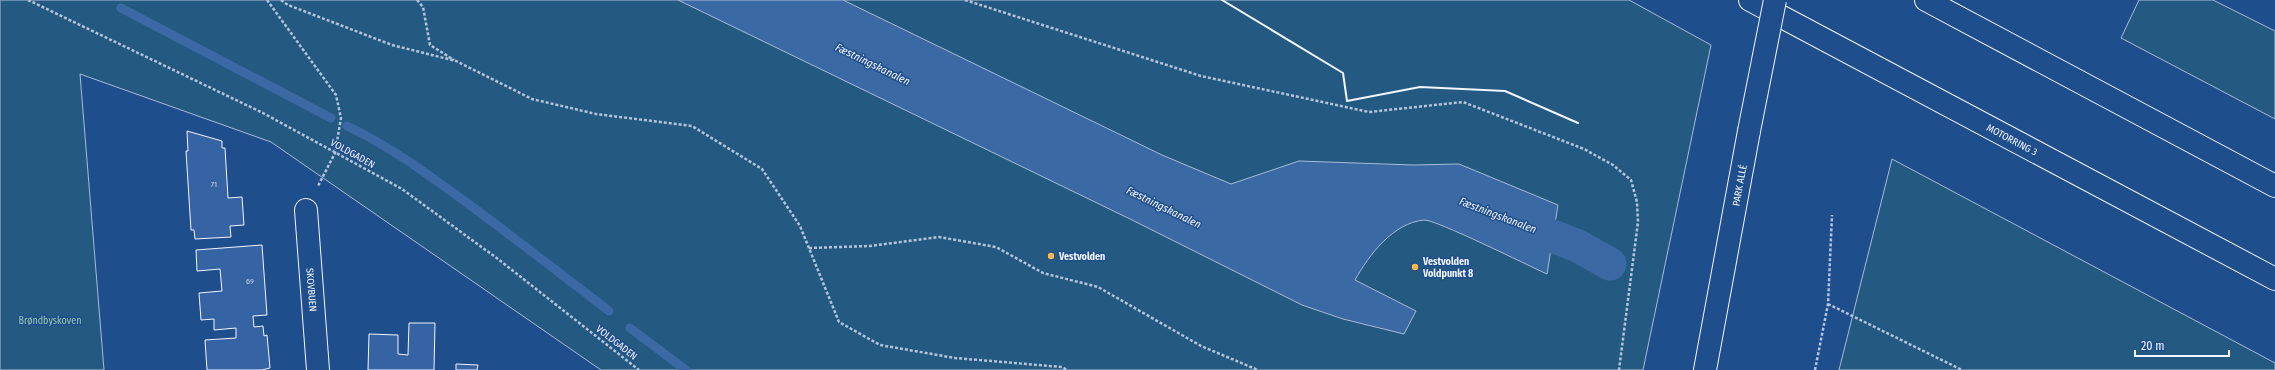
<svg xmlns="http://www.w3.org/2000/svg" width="2275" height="370" font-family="'Fira Sans Condensed',sans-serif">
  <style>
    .green { fill: #245a82; stroke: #a8bbd7 }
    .water { fill: #3b69a3; stroke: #a8bbd7 }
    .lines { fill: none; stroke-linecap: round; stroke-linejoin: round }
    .stream { stroke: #3b69a3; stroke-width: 9 }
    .canal { stroke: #3b69a3; stroke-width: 33 }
    .building { fill: #3563a3; stroke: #f2f6ff }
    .minor-casing { stroke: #f2f6ff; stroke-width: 24 }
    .highway-casing { stroke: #f2f6ff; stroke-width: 24 }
    .path { stroke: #b3c4dc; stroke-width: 2.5; stroke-dasharray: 3 2; stroke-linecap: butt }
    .minor { stroke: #1f4e8c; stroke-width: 22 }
    .highway { stroke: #1f4e8c; stroke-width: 22 }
    .minor-bridge-casing { stroke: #f2f6ff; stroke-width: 24; stroke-linecap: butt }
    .minor-bridge { stroke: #1f4e8c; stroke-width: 22 }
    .wall { stroke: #f2f6ff; stroke-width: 2 }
    .poi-dot { fill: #ffb74d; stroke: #1f4e8c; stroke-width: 1.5 }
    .labels { text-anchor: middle; stroke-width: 3; stroke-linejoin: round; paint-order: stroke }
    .number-label { font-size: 8px; fill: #c3d1e8 }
    .street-label { font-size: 10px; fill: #f2f6ff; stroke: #1f4e8c }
    .poi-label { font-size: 10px; font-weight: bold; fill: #f2f6ff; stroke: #1f4e8c; text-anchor: start }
    .park-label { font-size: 10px; fill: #97c8a6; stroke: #1f4e8c }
    .water-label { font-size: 11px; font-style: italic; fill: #f2f6ff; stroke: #1f4e8c }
  </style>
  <rect width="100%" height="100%" fill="#1f4e8c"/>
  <!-- green -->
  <path class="green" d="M 0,0 L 1629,0 L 1711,45 L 1643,370 L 601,370 L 271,142 L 80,74 L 104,370 L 0,370 Z
    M 2139,0 L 2213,0 L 2275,31 L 2275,119 L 2121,38 Z
    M 1892,159 L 2275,363 L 2275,370 L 1839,370 Z"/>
  <!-- water -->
  <path class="water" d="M 678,0 L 843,0 L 1162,155 L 1231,184 L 1299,161 L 1413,165 L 1459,164 L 1558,205 L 1547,274 C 1529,266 1435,219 1424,220 C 1393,223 1369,255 1355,280 L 1416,311 L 1404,334 L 1343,319 L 1302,305 L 1130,219 Z"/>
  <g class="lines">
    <!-- stream -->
    <path class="stream" d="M 121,8 L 331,118
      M 347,126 C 392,147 434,179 474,208 C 519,242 564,276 609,311
      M 630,328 L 686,370"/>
    <!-- canal -->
    <path class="canal" d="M 1511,220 L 1578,246 L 1610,264"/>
  </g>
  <!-- building -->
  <path class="building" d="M 187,131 L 222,141 L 222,148 L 225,148 L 228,198 L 242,197 L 244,225 L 230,226 L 231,237 L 195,239 L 194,230 L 191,230 L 186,151 L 188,151 Z
    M 262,245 L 267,315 L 253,316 L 254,327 L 263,326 L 264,336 L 267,335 L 270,368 L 262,370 L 207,370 L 205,340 L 236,338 L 236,328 L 214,330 L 214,319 L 201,320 L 199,293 L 222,291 L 220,269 L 197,271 L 196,250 Z
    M 409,323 L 435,323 L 434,370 L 368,370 L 369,334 L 398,335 L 398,354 L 408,355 Z
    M 456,364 L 478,365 L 477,370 L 456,370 Z"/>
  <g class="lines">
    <defs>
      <g id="minor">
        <path id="s1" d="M 306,210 L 318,370"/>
        <path id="s2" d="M 1705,370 L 1749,131"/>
      </g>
      <g id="highway">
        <path id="s3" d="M 1750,0 L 2275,279"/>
        <path d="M 1926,0 L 2275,186"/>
      </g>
    </defs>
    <!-- minor casing -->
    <use href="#minor" class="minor-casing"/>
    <!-- highway casing -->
    <use href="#highway" class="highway-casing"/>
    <!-- path -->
    <path class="path" d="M 28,0 L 263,113 L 402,189 L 498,259 L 639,370
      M 267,0 L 336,95 L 341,118 L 335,153 L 318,186
      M 281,0 L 288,5 L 392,45 L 456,61 L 532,99 L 596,114 L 692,126 L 762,169 L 800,226 L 839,322 L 880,345 L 955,358 L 1062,367 L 1067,370
      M 417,0 L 423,7 L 430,45 L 454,60
      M 965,0 L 1201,76 L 1369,112 L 1463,102 L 1584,149 L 1613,165 L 1631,180 L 1637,202 L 1638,222 L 1619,370
      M 809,248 L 870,246 L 939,237 L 996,247 L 1043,273 L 1098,287 L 1201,346 L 1258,370
      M 1828,304 L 1962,370
      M 1815,370 L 1828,304 L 1832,215"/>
    <!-- minor -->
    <use href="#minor" class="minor"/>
    <!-- highway -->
    <use href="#highway" class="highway"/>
    <defs>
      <path id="minor-bridge" d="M 1749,131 L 1775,0"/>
    </defs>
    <!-- minor-bridge casing -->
    <use href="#minor-bridge" class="minor-bridge-casing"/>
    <!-- minor-bridge -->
    <use href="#minor-bridge" class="minor-bridge"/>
    <!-- wall -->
    <path class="wall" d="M 1222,0 L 1343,73 L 1347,101 L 1420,87 L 1505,91 L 1578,123"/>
  </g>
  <!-- markers -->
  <g class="poi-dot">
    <circle cx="1051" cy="256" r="4"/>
    <circle cx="1415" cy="267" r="4"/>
  </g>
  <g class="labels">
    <!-- number labels -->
    <g class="number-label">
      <text x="214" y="187">71</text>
      <text x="250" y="284">69</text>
    </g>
    <!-- street labels -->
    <g class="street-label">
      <text dy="4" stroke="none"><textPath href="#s3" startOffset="297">MOTORRING 3</textPath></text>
      <text transform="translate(353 153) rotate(29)" y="4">VOLDGADEN</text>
      <text dy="4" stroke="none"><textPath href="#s2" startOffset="188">PARK ALLÉ</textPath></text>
      <text dy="4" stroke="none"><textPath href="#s1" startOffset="80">SKOVBUEN</textPath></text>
      <text transform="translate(617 342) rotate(38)" y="4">VOLDGADEN</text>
    </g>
    <!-- poi labels -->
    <g class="poi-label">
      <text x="1059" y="260">Vestvolden</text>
      <text x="1423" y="265">Vestvolden<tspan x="1423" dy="12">Voldpunkt 8</tspan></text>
    </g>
    <!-- park labels -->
    <g class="park-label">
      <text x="50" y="324">Brøndbyskoven</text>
    </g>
    <!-- water labels -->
    <g class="water-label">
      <text transform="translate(873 64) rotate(26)" y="4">Fæstningskanalen</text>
      <text transform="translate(1164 207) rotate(26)" y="4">Fæstningskanalen</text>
      <text transform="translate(1498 215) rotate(21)" y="4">Fæstningskanalen</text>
    </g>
  </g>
  <!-- scale -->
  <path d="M2135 350v6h94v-6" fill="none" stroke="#f2f6ff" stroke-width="2"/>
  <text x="2141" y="350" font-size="12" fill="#f2f6ff" stroke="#1f4e8c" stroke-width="3" paint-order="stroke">20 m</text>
</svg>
